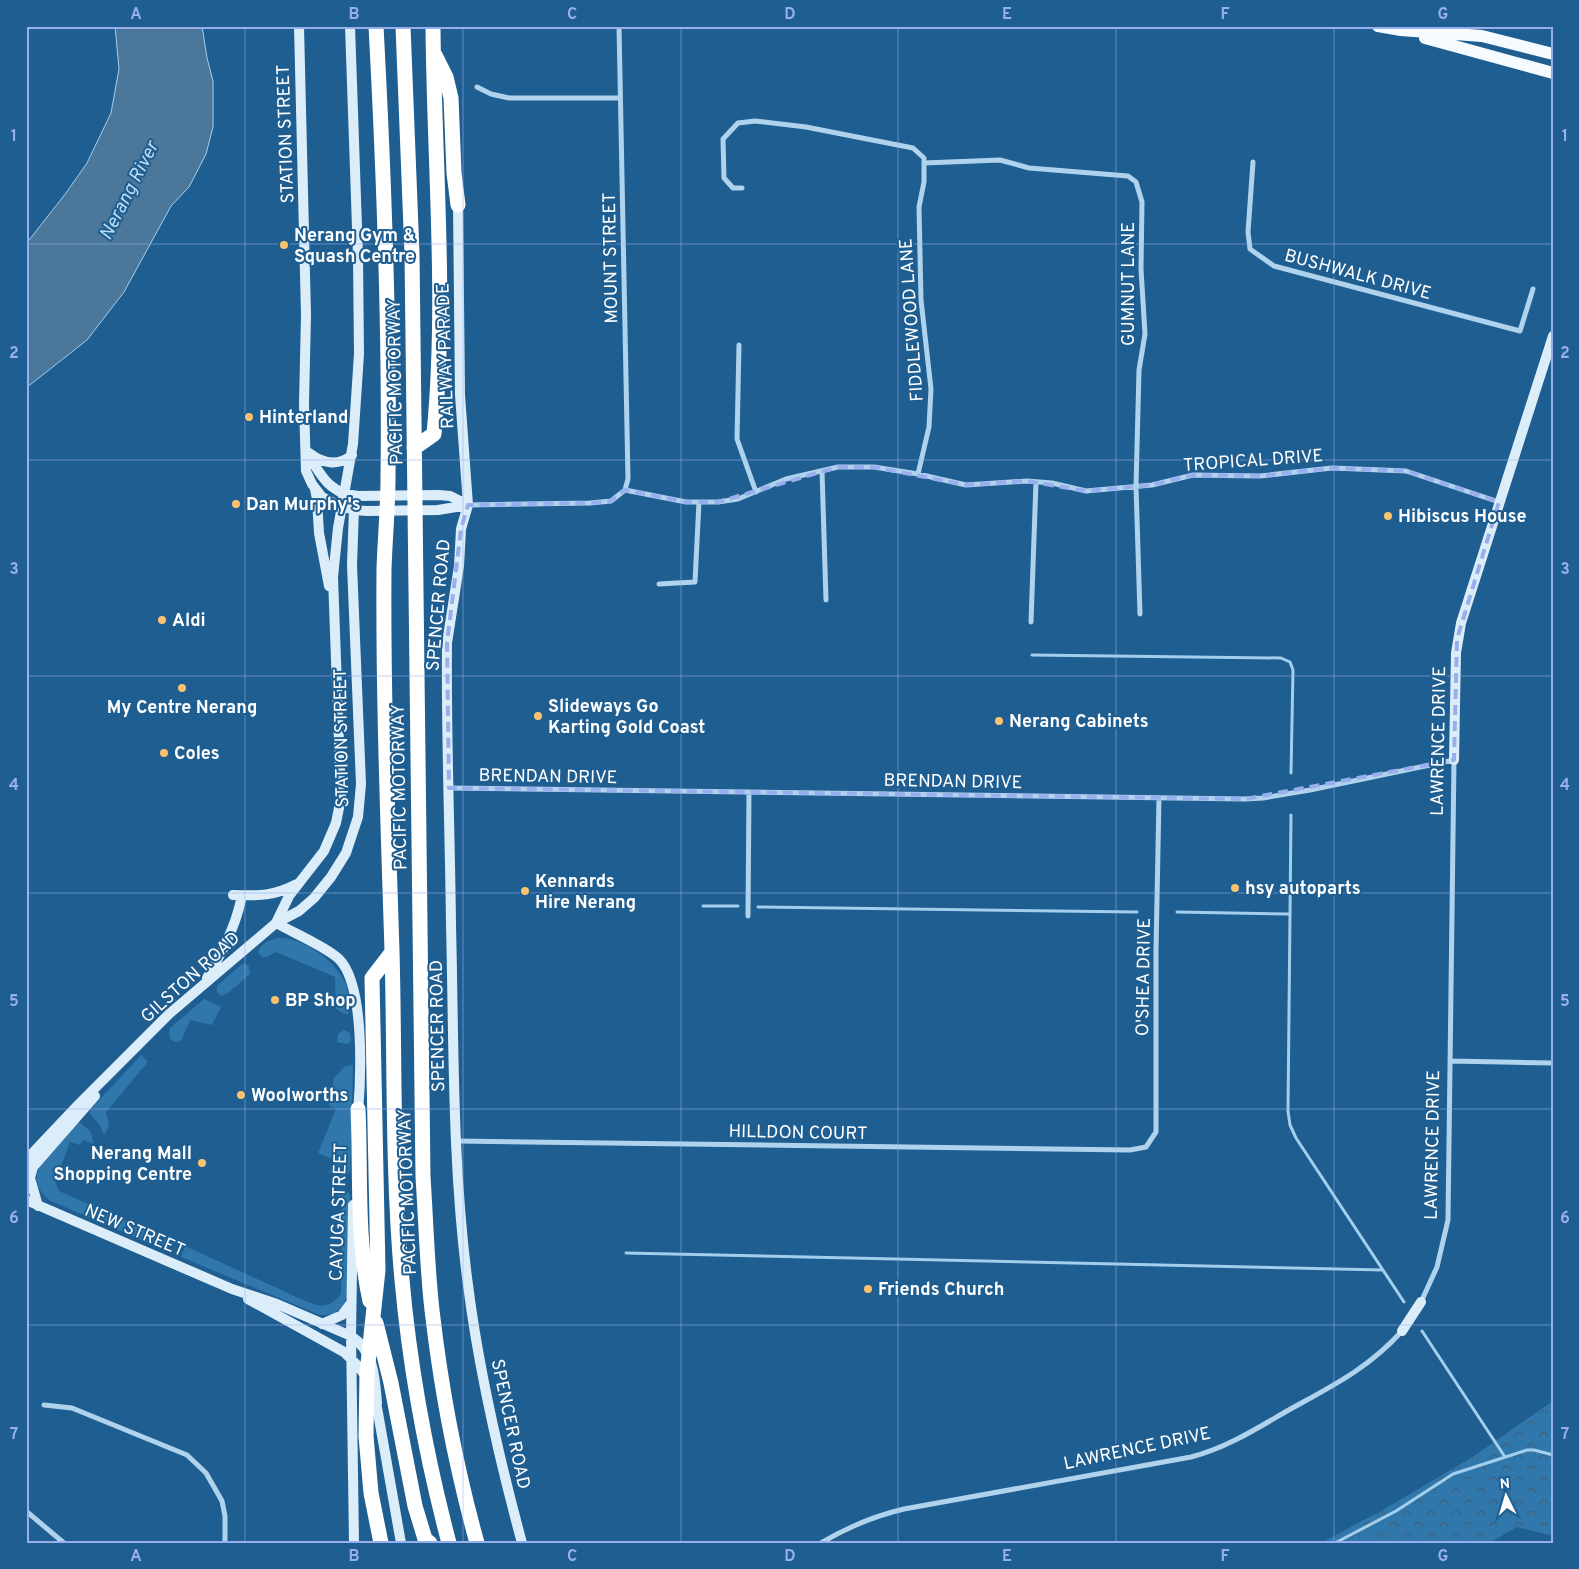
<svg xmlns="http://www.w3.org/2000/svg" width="1579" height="1569" font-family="Overpass,sans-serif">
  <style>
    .green { fill: #3077ac }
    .forest { fill: url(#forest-crowns) }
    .water { fill: #4a779a; stroke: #a3cfef }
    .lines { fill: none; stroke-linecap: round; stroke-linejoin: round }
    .stream { stroke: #a3cfef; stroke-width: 3 }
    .street { stroke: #b0d3ed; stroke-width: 5 }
    .secondary { stroke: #dcedfa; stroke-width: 10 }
    .primary { stroke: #f6fbff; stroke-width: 12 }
    .highway { stroke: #fff; stroke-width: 15 }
    .marked { fill: none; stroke: #99afed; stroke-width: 4; stroke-dasharray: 10 6; stroke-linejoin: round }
    .grid { fill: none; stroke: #99afed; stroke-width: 1; stroke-opacity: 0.55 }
    .poi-dot { fill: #fbc270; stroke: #1f5e91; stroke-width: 2 }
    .labels { text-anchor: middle; stroke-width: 4; stroke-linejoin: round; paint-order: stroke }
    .street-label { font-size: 18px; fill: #fff; stroke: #1f5e91 }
    .poi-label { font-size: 18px; font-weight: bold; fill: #fff; stroke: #1f5e91; text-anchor: start }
    .water-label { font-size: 19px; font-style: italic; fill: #bcdcf4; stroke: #1f5e91 }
    .neatline { fill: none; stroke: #99afed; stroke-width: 2 }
    .grid-label { font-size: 16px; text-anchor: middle; font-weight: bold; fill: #99afed }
  </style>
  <defs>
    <pattern id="forest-crowns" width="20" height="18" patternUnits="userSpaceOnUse" patternTransform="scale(1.25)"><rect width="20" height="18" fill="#3077ac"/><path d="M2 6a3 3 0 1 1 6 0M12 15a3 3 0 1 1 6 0" fill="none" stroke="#3f5f77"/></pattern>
  </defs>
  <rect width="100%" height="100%" fill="#1f5e91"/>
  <!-- green -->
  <path class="green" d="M 278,938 C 303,937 336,961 346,984 C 349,992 349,1003 349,1011 L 348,1014 L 344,1014 L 336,1009 L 335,977 L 276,952 L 267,957 L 262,957 L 258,952 C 261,943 270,940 278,938 Z
    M 242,964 L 247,964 L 249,967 L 250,974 L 228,993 L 221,996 L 217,992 L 217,986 Z
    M 204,999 L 221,1007 L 212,1025 L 190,1020 L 181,1041 L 175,1042 L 170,1039 L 169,1033 L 170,1028 Z
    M 344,1030 L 350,1033 L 351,1042 L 346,1044 L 337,1042 L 338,1034 Z
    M 141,1055 L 148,1062 L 106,1112 L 109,1126 L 104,1135 L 100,1125 L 89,1113 L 91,1109 Z
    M 353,1065 L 350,1171 L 344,1177 L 337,1177 L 329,1172 L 334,1160 L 318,1153 L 336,1109 L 329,1106 L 334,1078 L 345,1066 Z
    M 78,1121 L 90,1131 L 94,1144 L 83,1140 L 80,1145 L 70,1142 L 55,1181 L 59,1191 L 172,1241 L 167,1251 L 51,1201 C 14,1175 59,1143 78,1121 Z
    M 344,1190 L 350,1194 L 347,1295 C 343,1310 335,1315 320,1315 L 181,1257 L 185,1246 L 303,1300 C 321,1307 327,1310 341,1294 L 342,1205 L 335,1191 Z"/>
  <!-- forest -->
  <path class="forest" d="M 1553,1401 L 1553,1536 L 1517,1527 L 1490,1543 L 1321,1543 L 1388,1507 L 1474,1456 Z"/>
  <!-- water -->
  <path class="water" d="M 115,26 L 202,26 L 207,58 L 213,81 L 213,127 L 206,154 L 189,187 L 171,206 L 124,292 L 87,340 L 26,388 L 26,244 L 66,193 L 87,163 L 111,113 L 119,69 Z"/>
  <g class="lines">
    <!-- stream -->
    <path class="stream" d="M 1032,655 L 1281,658 L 1290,662 L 1293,670 L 1291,773
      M 1291,815 L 1288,1111 L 1290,1125 L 1296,1138 L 1404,1302
      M 703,906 L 738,906
      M 758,907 L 1137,912
      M 1177,912 L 1290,914
      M 626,1253 L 1383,1270
      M 1422,1331 L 1505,1457
      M 1335,1543 L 1396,1511 L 1453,1474 L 1527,1450 L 1534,1450 L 1553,1455"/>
    <!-- street -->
    <path class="street" d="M 619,26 L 628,479 L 625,490
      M 477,87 L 491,94 L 509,98 L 620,98
      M 1253,162 L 1248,232 L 1250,249 L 1274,266 L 1520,331 L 1533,289
      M 924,163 L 1000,160 L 1029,168 L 1128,176 L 1136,182 L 1142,202 L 1141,269 L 1145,334 L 1139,370 L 1136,486 L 1140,614
      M 742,188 L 733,188 L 724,178 L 723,139 L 738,123 L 755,121 L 806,127 L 913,148 L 924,158 L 924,182 L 919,207 L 921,300 L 931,389 L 929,427 L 918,474
      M 739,345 L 737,439 L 756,492
      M 822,471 L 826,600
      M 625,490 L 686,502 L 718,502 L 738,499 L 786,479 L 838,467 L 874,467 L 918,474 L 966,485 L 1027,481 L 1052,483 L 1086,491 L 1152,485 L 1193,475 L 1260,476 L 1332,468 L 1406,471 L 1499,502
      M 468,505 L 590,503 L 611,501 L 625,490
      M 659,584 L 695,582 L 699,502
      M 1031,622 L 1036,482
      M 449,788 L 1245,799 L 1263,798 L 1310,790 L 1454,760 L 1448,1220 L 1437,1267 L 1421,1302
      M 748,916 L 749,792
      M 1450,1061 L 1553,1063
      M 456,1141 L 1130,1150 L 1146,1147 L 1156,1132 L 1156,950 L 1159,798
      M 44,1405 L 72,1408 L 187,1455 L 206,1473 L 222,1501 L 225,1516 L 225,1543
      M 26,1511 L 64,1543
      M 821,1543 C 848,1527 874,1516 904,1509 L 1191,1457 C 1226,1448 1256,1429 1287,1411 C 1330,1387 1368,1369 1402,1331"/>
    <!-- secondary -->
    <path class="secondary" d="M 299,26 L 306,315 L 304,404 L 306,471 L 312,484 L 322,497 L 335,504 L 354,510 L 367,511 L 438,510 L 468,505
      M 458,205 L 460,395 L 468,505 L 461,529 L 459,566 L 447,643 C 446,737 450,831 451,925 C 454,1045 452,1166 468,1285 C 479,1372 499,1458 522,1543
      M 309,453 C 322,463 338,467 352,455
      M 315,489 L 317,499 L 319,533 L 329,586
      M 345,494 L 358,496 L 439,495 L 450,496 L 468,505
      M 1454,760 L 1456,653 L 1461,623 L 1553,336
      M 233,895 C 260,896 274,896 297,884
      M 276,923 L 289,896 L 324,851 L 336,823 L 341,798 L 333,577 L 338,528 L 353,444 L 359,354 L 358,256 L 350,26
      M 276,923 C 292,932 327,947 339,959 C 365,985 361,1077 358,1113
      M 207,978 C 221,954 235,928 241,900
      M 26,1160 L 79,1104 L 169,1014 L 276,923 L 299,911 L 314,898 L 331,877 L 346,853 L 358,817 L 361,784 L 352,565 L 354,508 C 350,493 335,492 326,481 C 318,472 312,461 306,451
      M 33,1167 L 30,1178 L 38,1206
      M 26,1172 L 33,1167 L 95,1096
      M 26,1200 L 232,1289 L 277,1304 L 351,1336 C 374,1351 375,1378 377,1403
      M 353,1205 L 351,1336 L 354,1543
      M 248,1299 L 344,1352 L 358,1366 L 367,1378
      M 322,1324 L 342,1315 L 351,1303
      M 1402,1331 L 1421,1302
      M 375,1396 L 401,1543"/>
    <!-- primary -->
    <path class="primary" d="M 1378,26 L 1401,30 L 1482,36 L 1553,54
      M 1425,38 L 1553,73"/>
    <!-- highway -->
    <path class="highway" d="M 376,26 C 384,176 390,327 388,477 C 388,508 385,538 384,569 C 383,696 388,824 392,951 C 395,1060 392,1172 402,1280 C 410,1369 426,1456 449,1543
      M 403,26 L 412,254 L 423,1177 C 426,1221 427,1266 432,1310 C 441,1389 456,1467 477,1543
      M 435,55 L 446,77 L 451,98 L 454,173 L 458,205
      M 414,448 L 434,434 C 447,298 434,162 433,26
      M 358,1109 C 361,1173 356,1238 370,1301
      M 376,1323 L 391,1383 L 415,1506 L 425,1539 L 430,1543
      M 381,1543 L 371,1493 L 366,1436 L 367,1373 L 378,1270 L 372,978 L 392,952"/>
  </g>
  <!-- marked area -->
  <path class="marked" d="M 838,467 L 874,467 L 966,485 L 1027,481 L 1086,491 L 1152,485 L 1193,475 L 1260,476 L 1332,468 L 1406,471 L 1499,502 L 1457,639 L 1454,760 L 1245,799 L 449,788 L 447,643 L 461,529 L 468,505 L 590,503 L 611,501 L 625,490 L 686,502 L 718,502 Z"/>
  <!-- grid -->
  <path class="grid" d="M 245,26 L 245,1543M 463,26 L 463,1543M 681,26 L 681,1543M 898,26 L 898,1543M 1116,26 L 1116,1543M 1334,26 L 1334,1543M 26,244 L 1553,244M 26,460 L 1553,460M 26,676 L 1553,676M 26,893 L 1553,893M 26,1109 L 1553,1109M 26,1325 L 1553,1325"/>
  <!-- markers -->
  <g class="poi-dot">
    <circle cx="284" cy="245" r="5"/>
    <circle cx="249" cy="417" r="5"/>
    <circle cx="236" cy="504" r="5"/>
    <circle cx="1388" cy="516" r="5"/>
    <circle cx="162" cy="620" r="5"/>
    <circle cx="182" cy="688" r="5"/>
    <circle cx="538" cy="716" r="5"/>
    <circle cx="999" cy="721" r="5"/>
    <circle cx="164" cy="753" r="5"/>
    <circle cx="1235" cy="888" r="5"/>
    <circle cx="525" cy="891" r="5"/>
    <circle cx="275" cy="1000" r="5"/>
    <circle cx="241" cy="1095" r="5"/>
    <circle cx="202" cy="1163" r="5"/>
    <circle cx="868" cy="1289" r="5"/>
  </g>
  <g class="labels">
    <!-- street labels -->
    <g class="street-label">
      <text transform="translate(285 134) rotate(-92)" y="6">STATION STREET</text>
      <text transform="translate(610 258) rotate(-91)" y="6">MOUNT STREET</text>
      <text transform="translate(1358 274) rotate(15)" y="6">BUSHWALK DRIVE</text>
      <text transform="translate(1128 284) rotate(-90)" y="6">GUMNUT LANE</text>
      <text transform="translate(911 320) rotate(-94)" y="6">FIDDLEWOOD LANE</text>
      <text transform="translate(445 356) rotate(-92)" y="6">RAILWAY PARADE</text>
      <text transform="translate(395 382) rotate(-91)" y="6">PACIFIC MOTORWAY</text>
      <text transform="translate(1253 460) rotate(-4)" y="6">TROPICAL DRIVE</text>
      <text transform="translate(438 605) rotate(-85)" y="6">SPENCER ROAD</text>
      <text transform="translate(341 738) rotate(-91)" y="6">STATION STREET</text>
      <text transform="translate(1438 741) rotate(-89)" y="6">LAWRENCE DRIVE</text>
      <text transform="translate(548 776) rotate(1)" y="6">BRENDAN DRIVE</text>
      <text transform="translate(953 781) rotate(1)" y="6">BRENDAN DRIVE</text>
      <text transform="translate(399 787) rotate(-91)" y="6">PACIFIC MOTORWAY</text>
      <text transform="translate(190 977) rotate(-42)" y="6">GILSTON ROAD</text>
      <text transform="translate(1143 977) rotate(-89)" y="6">O'SHEA DRIVE</text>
      <text transform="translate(437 1026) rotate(-91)" y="6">SPENCER ROAD</text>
      <text transform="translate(798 1132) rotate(1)" y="6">HILLDON COURT</text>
      <text transform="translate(1432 1145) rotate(-89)" y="6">LAWRENCE DRIVE</text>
      <text transform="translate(407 1192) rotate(-92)" y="6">PACIFIC MOTORWAY</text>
      <text transform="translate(338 1212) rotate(-88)" y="6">CAYUGA STREET</text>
      <text transform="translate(135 1230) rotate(23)" y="6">NEW STREET</text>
      <text transform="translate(511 1424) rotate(78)" y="6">SPENCER ROAD</text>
      <text transform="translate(1137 1448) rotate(-12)" y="6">LAWRENCE DRIVE</text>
    </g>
    <!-- poi labels -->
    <g class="poi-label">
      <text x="294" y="241">Nerang Gym &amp;<tspan x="294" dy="21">Squash Centre</tspan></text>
      <text x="259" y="423">Hinterland</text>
      <text x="246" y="510">Dan Murphy's</text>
      <text x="1398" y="522">Hibiscus House</text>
      <text x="172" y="626">Aldi</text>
      <text x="548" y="712">Slideways Go<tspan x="548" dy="21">Karting Gold Coast</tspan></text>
      <text x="182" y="713" text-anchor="middle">My Centre Nerang</text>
      <text x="1009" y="727">Nerang Cabinets</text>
      <text x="174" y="759">Coles</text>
      <text x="535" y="887">Kennards<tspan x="535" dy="21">Hire Nerang</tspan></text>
      <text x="1245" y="894">hsy autoparts</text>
      <text x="285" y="1006">BP Shop</text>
      <text x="251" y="1101">Woolworths</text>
      <text x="192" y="1159" text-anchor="end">Nerang Mall<tspan x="192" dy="21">Shopping Centre</tspan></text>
      <text x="878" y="1295">Friends Church</text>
    </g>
    <!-- water labels -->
    <g class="water-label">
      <text transform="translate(128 190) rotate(-63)" y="7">Nerang River</text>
    </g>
  </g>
  <!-- border -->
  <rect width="1579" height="1569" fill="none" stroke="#1f5e91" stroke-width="55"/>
  <!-- north arrow -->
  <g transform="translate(1506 1496) rotate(355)" stroke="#1f5e91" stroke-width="4" paint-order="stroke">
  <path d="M0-4L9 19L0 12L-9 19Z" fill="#ffffff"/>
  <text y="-8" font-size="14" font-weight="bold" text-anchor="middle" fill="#ffffff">N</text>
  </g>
  <rect x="28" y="28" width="1524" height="1514" class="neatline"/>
  <g class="grid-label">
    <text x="136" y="19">A</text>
    <text x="354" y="19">B</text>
    <text x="572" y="19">C</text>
    <text x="790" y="19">D</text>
    <text x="1007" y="19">E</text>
    <text x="1225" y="19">F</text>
    <text x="1443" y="19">G</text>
    <text x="14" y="141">1</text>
    <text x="1565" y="141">1</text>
    <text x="14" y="358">2</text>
    <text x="1565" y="358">2</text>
    <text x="14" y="574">3</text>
    <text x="1565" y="574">3</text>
    <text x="14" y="790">4</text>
    <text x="1565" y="790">4</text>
    <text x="14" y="1006">5</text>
    <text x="1565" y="1006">5</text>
    <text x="14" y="1223">6</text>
    <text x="1565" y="1223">6</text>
    <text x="14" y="1439">7</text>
    <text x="1565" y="1439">7</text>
    <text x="136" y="1561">A</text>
    <text x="354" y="1561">B</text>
    <text x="572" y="1561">C</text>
    <text x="790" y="1561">D</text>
    <text x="1007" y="1561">E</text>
    <text x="1225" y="1561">F</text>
    <text x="1443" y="1561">G</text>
  </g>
</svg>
